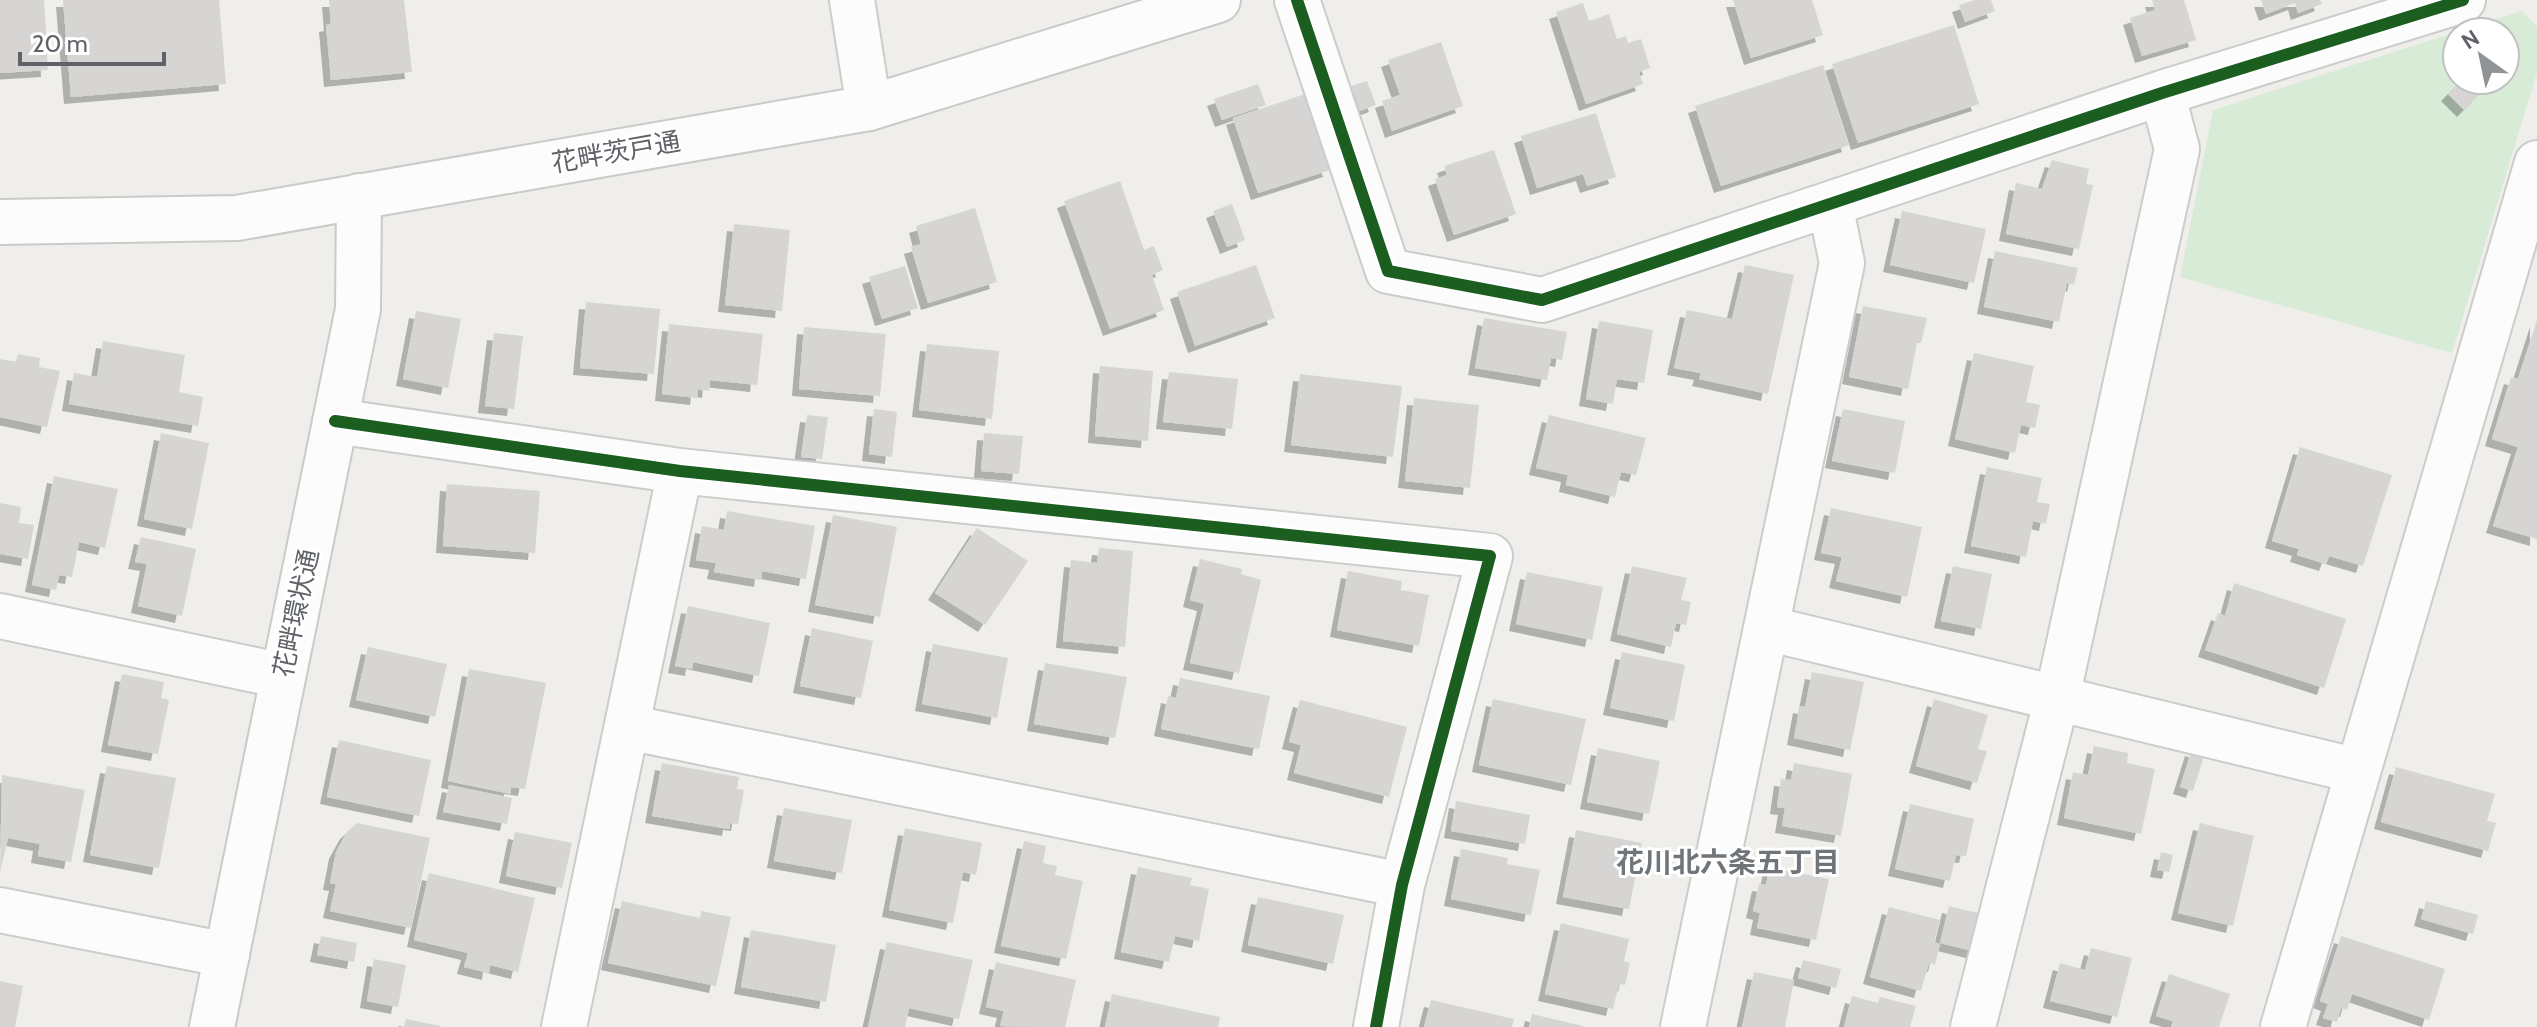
<svg xmlns="http://www.w3.org/2000/svg" width="2537" height="1027" font-family="Cabin,'Noto Sans JP',sans-serif">
  <style>
    .green { fill: #d8ebd6; fill-rule: evenodd }
    .building { fill: #d6d5d3; filter: url(#shadow) }
    .lines { fill: none; stroke-linecap: round; stroke-linejoin: round }
    .street-casing { stroke: #cbcccc; stroke-width: 48 }
    .secondary-casing { stroke: #cacacb; stroke-width: 48 }
    .street { stroke: #fdfcfc; stroke-width: 44 }
    .secondary { stroke: #fdfcfc; stroke-width: 44 }
    .cycleway-casing { stroke: #fff; stroke-width: 17 }
    .cycleway { stroke: #1b5e20; stroke-width: 12 }
    .labels { text-anchor: middle; stroke-width: 6; stroke-linejoin: round; paint-order: stroke }
    .street-label { font-size: 26px; fill: #5f6368; stroke: #fff }
    .neighbourhood-label { font-size: 28px; font-weight: bold; fill: #70757a; stroke: #fff }
  </style>
  <defs>
    <filter id="shadow"><feDropShadow dx="-7" dy="7" stdDeviation="0" flood-color="#0004"/></filter>
  </defs>
  <rect width="100%" height="100%" fill="#efeeea"/>
  <!-- green -->
  <path class="green" d="M 2522,11 L 2537,27 L 2537,72 L 2452,353 L 2180,277 L 2213,110 ZM 2457,32 L 2505,32 L 2505,80 L 2457,80 Z"/>
  <!-- building -->
  <path class="building" d="M 0,0 L 44,0 L 48,70 L 0,73 Z
    M 63,0 L 219,0 L 226,84 L 71,97 Z
    M 329,0 L 404,0 L 412,72 L 331,80 L 326,25 L 331,24 Z
    M 1733,0 L 1812,0 L 1823,35 L 1751,58 Z
    M 1975,0 L 1991,0 L 1995,11 L 1965,22 L 1959,5 Z
    M 2152,0 L 2184,0 L 2196,40 L 2142,56 L 2130,18 L 2155,10 Z
    M 2261,0 L 2320,0 L 2322,4 L 2298,13 L 2295,3 L 2266,14 Z
    M 1583,3 L 1589,21 L 1609,14 L 1617,39 L 1626,36 L 1628,43 L 1641,39 L 1650,68 L 1639,72 L 1643,84 L 1586,104 L 1556,12 Z
    M 1954,25 L 1979,104 L 1858,143 L 1832,64 Z
    M 1441,42 L 1463,106 L 1392,131 L 1382,101 L 1400,95 L 1388,60 Z
    M 1823,65 L 1849,145 L 1721,186 L 1695,106 Z
    M 2462,80 L 2465,80 L 2479,95 L 2464,110 L 2448,94 Z
    M 1367,81 L 1376,105 L 1360,111 L 1351,86 Z
    M 1258,84 L 1266,105 L 1222,120 L 1214,99 Z
    M 1305,94 L 1330,170 L 1258,193 L 1233,118 Z
    M 1596,113 L 1616,177 L 1587,186 L 1583,174 L 1537,188 L 1521,136 Z
    M 1494,150 L 1516,214 L 1454,235 L 1435,179 L 1447,175 L 1444,166 Z
    M 2052,160 L 2089,169 L 2086,184 L 2093,185 L 2079,249 L 2006,234 L 2016,183 L 2042,189 Z
    M 1120,181 L 1144,250 L 1154,246 L 1163,270 L 1152,275 L 1164,310 L 1110,329 L 1064,201 Z
    M 1232,204 L 1245,240 L 1227,247 L 1213,211 Z
    M 975,208 L 997,282 L 928,303 L 911,247 L 921,244 L 916,226 Z
    M 1902,211 L 1986,229 L 1974,283 L 1890,265 Z
    M 734,224 L 790,230 L 782,311 L 725,305 Z
    M 1995,251 L 2078,268 L 2074,285 L 2067,283 L 2059,322 L 1984,307 Z
    M 1256,265 L 1275,318 L 1195,346 L 1177,292 Z
    M 1745,265 L 1794,275 L 1768,394 L 1699,379 L 1701,373 L 1674,368 L 1687,310 L 1732,319 Z
    M 905,266 L 918,308 L 882,319 L 869,277 Z
    M 586,302 L 660,309 L 654,374 L 580,368 Z
    M 1863,306 L 1927,318 L 1921,343 L 1917,343 L 1908,389 L 1849,377 Z
    M 416,311 L 461,319 L 448,388 L 403,379 Z
    M 1484,318 L 1567,332 L 1562,360 L 1551,358 L 1547,380 L 1475,368 Z
    M 2537,320 L 2537,539 L 2493,526 L 2518,447 L 2492,439 L 2511,377 L 2518,379 Z
    M 1599,321 L 1653,330 L 1644,383 L 1617,379 L 1613,404 L 1586,399 Z
    M 669,324 L 763,334 L 757,385 L 710,380 L 709,391 L 698,389 L 697,398 L 662,394 Z
    M 804,327 L 886,334 L 880,396 L 799,389 Z
    M 494,333 L 523,336 L 514,409 L 485,406 Z
    M 103,341 L 185,355 L 179,392 L 203,397 L 198,426 L 69,404 L 74,373 L 97,377 Z
    M 927,344 L 999,351 L 992,419 L 919,410 Z
    M 1974,353 L 2034,366 L 2026,402 L 2040,405 L 2035,428 L 2021,425 L 2015,453 L 1955,439 Z
    M 18,354 L 40,358 L 39,367 L 60,371 L 47,427 L 0,417 L 0,359 L 16,362 Z
    M 1100,366 L 1153,371 L 1148,441 L 1095,436 Z
    M 1169,372 L 1238,379 L 1232,429 L 1163,422 Z
    M 1300,374 L 1402,386 L 1393,457 L 1291,445 Z
    M 1414,398 L 1479,405 L 1470,488 L 1405,481 Z
    M 874,409 L 897,412 L 892,457 L 869,454 Z
    M 1843,409 L 1905,421 L 1895,473 L 1832,461 Z
    M 807,415 L 828,417 L 822,459 L 801,457 Z
    M 1549,415 L 1646,438 L 1636,475 L 1621,472 L 1615,497 L 1566,485 L 1568,475 L 1536,468 Z
    M 161,433 L 209,443 L 192,529 L 144,519 Z
    M 984,433 L 1023,436 L 1019,474 L 981,471 Z
    M 2300,447 L 2392,475 L 2363,566 L 2329,556 L 2326,564 L 2297,555 L 2299,549 L 2272,541 Z
    M 1987,467 L 2042,478 L 2037,502 L 2050,504 L 2046,524 L 2033,521 L 2026,557 L 1971,546 Z
    M 54,476 L 118,489 L 105,548 L 79,542 L 72,577 L 59,575 L 56,590 L 32,585 Z
    M 447,484 L 540,491 L 535,553 L 443,546 Z
    M 0,503 L 21,507 L 19,523 L 34,525 L 28,559 L 0,554 Z
    M 1831,508 L 1922,527 L 1907,597 L 1836,581 L 1842,557 L 1821,553 Z
    M 727,511 L 815,526 L 806,579 L 762,571 L 761,580 L 714,572 L 716,563 L 696,560 L 702,526 L 724,530 Z
    M 833,515 L 897,527 L 880,617 L 815,605 Z
    M 977,528 L 1028,561 L 985,625 L 935,593 Z
    M 141,537 L 196,549 L 182,616 L 138,606 L 147,564 L 135,562 Z
    M 1099,548 L 1133,551 L 1125,647 L 1063,641 L 1071,560 L 1097,563 Z
    M 1200,559 L 1242,569 L 1241,574 L 1261,580 L 1239,673 L 1190,663 L 1204,604 L 1190,600 Z
    M 1632,566 L 1687,578 L 1681,600 L 1691,602 L 1686,625 L 1676,623 L 1671,647 L 1617,634 Z
    M 1953,566 L 1992,574 L 1981,629 L 1941,621 Z
    M 1348,571 L 1402,581 L 1401,590 L 1429,595 L 1419,646 L 1337,630 Z
    M 1527,572 L 1603,587 L 1592,640 L 1516,624 Z
    M 2234,583 L 2346,619 L 2324,688 L 2205,650 L 2218,613 L 2225,616 Z
    M 688,606 L 770,623 L 759,676 L 693,662 L 692,669 L 675,666 Z
    M 812,628 L 873,641 L 861,698 L 800,686 Z
    M 933,644 L 1008,658 L 997,718 L 922,704 Z
    M 368,647 L 447,664 L 435,717 L 356,700 Z
    M 1622,652 L 1685,665 L 1674,721 L 1610,708 Z
    M 1045,663 L 1127,677 L 1115,738 L 1034,724 Z
    M 469,669 L 546,683 L 525,789 L 511,787 L 511,794 L 448,781 Z
    M 1812,672 L 1864,682 L 1850,750 L 1794,738 L 1800,706 L 1805,707 Z
    M 122,674 L 164,682 L 161,698 L 169,700 L 158,754 L 108,745 Z
    M 1180,678 L 1270,696 L 1259,749 L 1161,729 L 1168,696 L 1176,698 Z
    M 1493,699 L 1586,719 L 1571,785 L 1479,765 Z
    M 1934,699 L 1988,715 L 1978,749 L 1987,751 L 1977,783 L 1916,766 Z
    M 1300,700 L 1407,727 L 1389,797 L 1294,773 L 1301,745 L 1289,742 Z
    M 339,740 L 431,760 L 419,816 L 327,797 Z
    M 2094,746 L 2128,753 L 2127,763 L 2155,769 L 2141,834 L 2064,818 L 2073,772 L 2088,775 Z
    M 1598,748 L 1660,761 L 1649,814 L 1587,802 Z
    M 2192,749 L 2205,753 L 2193,791 L 2180,787 Z
    M 662,763 L 739,777 L 737,789 L 744,790 L 738,824 L 730,823 L 729,829 L 652,816 Z
    M 1794,763 L 1852,774 L 1841,836 L 1782,826 L 1785,808 L 1777,807 L 1781,779 L 1791,780 Z
    M 107,766 L 176,778 L 159,868 L 90,855 Z
    M 2396,767 L 2495,794 L 2487,821 L 2496,823 L 2488,851 L 2381,822 Z
    M 2,775 L 85,790 L 71,862 L 38,856 L 40,844 L 8,838 L 0,872 Z
    M 449,785 L 512,798 L 507,824 L 443,812 Z
    M 1456,801 L 1530,815 L 1525,844 L 1451,831 Z
    M 1910,804 L 1974,819 L 1966,856 L 1956,855 L 1950,881 L 1895,869 Z
    M 784,808 L 852,820 L 842,873 L 774,861 Z
    M 357,823 L 430,838 L 411,928 L 330,911 L 336,884 L 330,883 L 336,852 L 347,832 Z
    M 2200,823 L 2254,836 L 2233,926 L 2178,913 Z
    M 905,828 L 982,843 L 976,875 L 963,872 L 953,923 L 889,910 Z
    M 1576,830 L 1642,843 L 1629,909 L 1563,897 Z
    M 515,832 L 572,843 L 562,888 L 506,876 Z
    M 1024,841 L 1046,846 L 1043,863 L 1057,866 L 1055,875 L 1083,881 L 1066,959 L 1001,946 Z
    M 1461,849 L 1508,858 L 1507,864 L 1540,870 L 1531,915 L 1451,899 Z
    M 2161,852 L 2173,855 L 2169,872 L 2157,870 Z
    M 1138,867 L 1192,878 L 1190,885 L 1209,889 L 1199,941 L 1175,936 L 1169,962 L 1121,952 Z
    M 1770,867 L 1829,879 L 1816,940 L 1757,928 L 1760,913 L 1753,911 L 1759,884 L 1766,885 Z
    M 429,873 L 535,898 L 518,972 L 490,965 L 489,973 L 464,967 L 468,953 L 414,940 Z
    M 1258,897 L 1344,915 L 1333,964 L 1248,945 Z
    M 622,901 L 700,918 L 701,911 L 731,917 L 716,986 L 608,963 Z
    M 2426,901 L 2478,915 L 2473,934 L 2421,919 Z
    M 1949,906 L 1986,915 L 1977,952 L 1940,943 Z
    M 1889,907 L 1940,920 L 1934,942 L 1940,944 L 1935,965 L 1929,963 L 1921,991 L 1870,977 Z
    M 1561,923 L 1629,939 L 1624,961 L 1630,963 L 1625,985 L 1619,984 L 1613,1009 L 1545,994 Z
    M 751,930 L 836,945 L 826,1002 L 741,987 Z
    M 321,936 L 357,943 L 354,962 L 317,955 Z
    M 2341,936 L 2445,969 L 2429,1020 L 2352,994 L 2347,1010 L 2341,1008 L 2337,1022 L 2323,1018 L 2328,1004 L 2320,1001 Z
    M 887,942 L 973,960 L 959,1019 L 909,1008 L 905,1027 L 868,1027 Z
    M 2091,948 L 2132,958 L 2117,1017 L 2050,1001 L 2060,963 L 2085,970 Z
    M 374,959 L 406,965 L 398,1007 L 367,1001 Z
    M 1803,960 L 1841,969 L 1836,988 L 1798,978 Z
    M 996,962 L 1076,980 L 1065,1027 L 1000,1026 L 1004,1011 L 986,1007 Z
    M 1754,972 L 1794,980 L 1785,1027 L 1742,1027 Z
    M 2169,974 L 2230,994 L 2219,1027 L 2171,1027 L 2173,1021 L 2156,1016 Z
    M 0,981 L 23,986 L 15,1027 L 0,1027 Z
    M 1112,994 L 1220,1017 L 1218,1027 L 1105,1027 Z
    M 1852,996 L 1878,1003 L 1880,997 L 1916,1006 L 1910,1027 L 1844,1027 Z
    M 1431,1000 L 1514,1019 L 1512,1027 L 1424,1027 Z
    M 1532,1014 L 1583,1026 L 1583,1027 L 1529,1027 Z
    M 406,1019 L 441,1026 L 441,1027 L 404,1027 Z"/>
  <g class="lines">
    <defs>
      <path id="street" d="M 852,0 L 869,108
        M 1297,0 L 1388,271 L 1542,300 L 2162,93 L 2463,0
        M 335,421 L 680,471 L 1490,556 L 1402,885 L 1376,1027
        M 0,616 L 283,676
        M 1766,628 L 2358,771
        M 627,727 L 1402,885
        M 0,910 L 227,955
        M 564,1027 L 680,471
        M 1683,1027 L 1842,263 L 1830,204
        M 1973,1027 L 2057,698 L 2177,149 L 2162,93
        M 2283,1027 L 2537,163"/>
      <path id="secondary" d="M 0,222 L 237,218 L 869,108 L 1218,0
        M 212,1027 L 358,309 L 359,196"/>
    </defs>
    <!-- street casing -->
    <use href="#street" class="street-casing"/>
    <!-- secondary casing -->
    <use href="#secondary" class="secondary-casing"/>
    <!-- street -->
    <use href="#street" class="street"/>
    <!-- secondary -->
    <use href="#secondary" class="secondary"/>
    <defs>
      <path id="cycleway" d="M 1297,0 L 1388,271 L 1542,300 L 2162,93 L 2463,0
        M 335,421 L 680,471 L 1490,556 L 1402,885 L 1376,1027"/>
    </defs>
    <!-- cycleway casing -->
    <use href="#cycleway" class="cycleway-casing"/>
    <!-- cycleway -->
    <use href="#cycleway" class="cycleway"/>
  </g>
  <g class="labels">
    <!-- street labels -->
    <g class="street-label">
      <text transform="translate(616 152) rotate(-10)" y="9">花畔茨戸通</text>
      <text transform="translate(296 613) rotate(-78)" y="9">花畔環状通</text>
    </g>
    <!-- neighbourhood labels -->
    <g class="neighbourhood-label">
      <text x="1728" y="872">花川北六条五丁目</text>
    </g>
  </g>
  <!-- north arrow -->
  <g transform="translate(2481 56) rotate(327)"><circle r="38" fill="#ffffff" stroke="#bfc1c3" stroke-width="2"/>
  <path d="M0-6L14 30L0 20L-14 30Z" fill="#919496"/>
  <text y="-12" font-size="22" font-weight="bold" text-anchor="middle" fill="#5f6368">N</text>
  </g>
  <!-- scale -->
  <path d="M20 52v12h144v-12" fill="none" stroke="#5f6368" stroke-width="4"/>
  <text x="32" y="52" font-size="24" fill="#5f6368" stroke="#ffffff" stroke-width="6" paint-order="stroke">20 m</text>
</svg>
